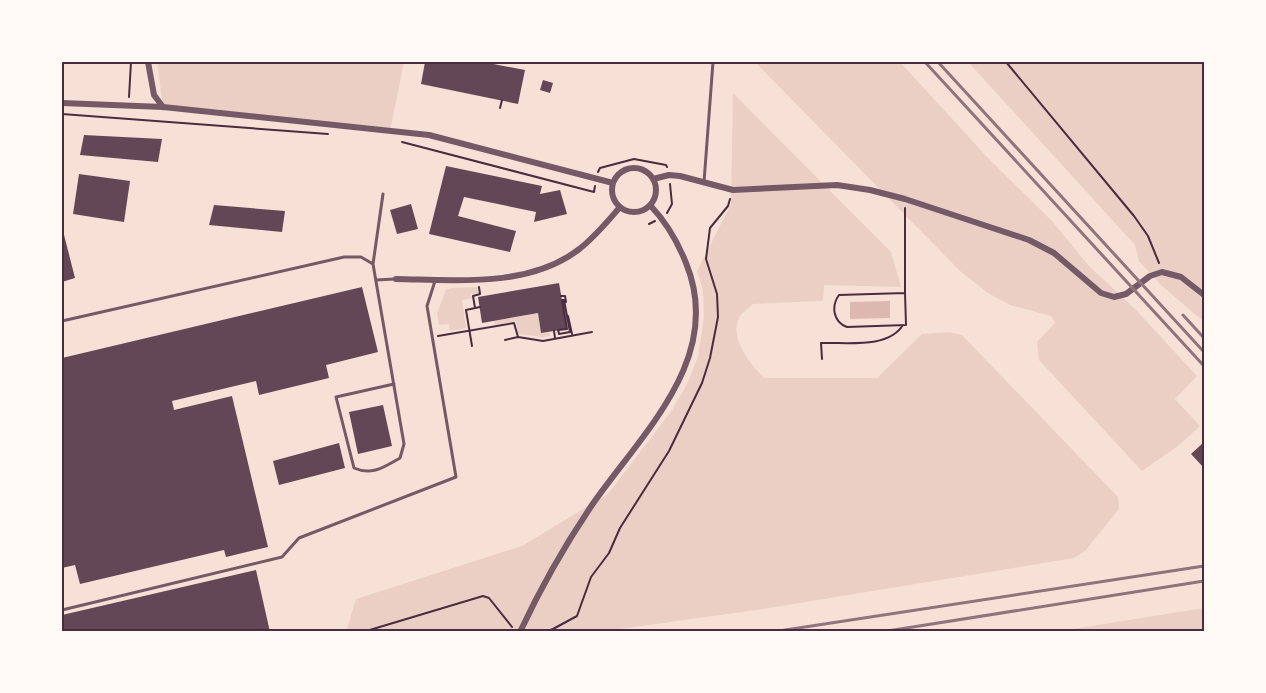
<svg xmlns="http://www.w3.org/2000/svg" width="1266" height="693" font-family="'Fira Sans Condensed',sans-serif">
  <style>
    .green { fill: #ebcfc5 }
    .water { fill: #dcb8b0 }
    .building { fill: #644757 }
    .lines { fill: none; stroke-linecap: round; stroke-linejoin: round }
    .path { stroke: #4a2c40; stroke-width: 2 }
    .service { stroke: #755966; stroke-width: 3 }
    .minor { stroke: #755966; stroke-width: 6 }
    .rail { stroke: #8f747c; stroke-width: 3 }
    .neatline { fill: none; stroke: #4a2c40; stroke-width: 2 }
  </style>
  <rect width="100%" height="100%" fill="#f7e1d7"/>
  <!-- green -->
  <path class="green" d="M 157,62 L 404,62 L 390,131 L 163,107 Z
    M 755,62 L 900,62 L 988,158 L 1053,222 L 1088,265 L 1137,311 L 1197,376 L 1175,399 L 1200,426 L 1178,446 L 1142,471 L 1039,360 L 1037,342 L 1055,323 L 1051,316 L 1010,305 L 988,293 L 960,271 Z
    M 968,62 L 1204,62 L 1204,322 L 1161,285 L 1139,261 L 1135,245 Z
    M 733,93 L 891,252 L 901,287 L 824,285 L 823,301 L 753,304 C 749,308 741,313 739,318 C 729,339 751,364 764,378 L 877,378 L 922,334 L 949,332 L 962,335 L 1118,497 L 1119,509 L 1085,551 L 1074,558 L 763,609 L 606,631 L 346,632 L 356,599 L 522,546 L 608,494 L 672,410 L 687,384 L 698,357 L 704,316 L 703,290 L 697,271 L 731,204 Z
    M 478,287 L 478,293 L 471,294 L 472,298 L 462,300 L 466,328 L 450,331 L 449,324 L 439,325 L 437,313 L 446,290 L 451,288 Z
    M 538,313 L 541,333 L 549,332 L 550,336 L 543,337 L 518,334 L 516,321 L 495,325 L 494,321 Z
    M 1204,608 L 1204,631 L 1060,631 Z"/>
  <!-- water -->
  <path class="water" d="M 890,301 L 890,318 L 850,319 L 850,302 Z"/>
  <!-- building -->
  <path class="building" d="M 425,62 L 483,62 L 525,70 L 518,104 L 421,84 Z
    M 543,80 L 553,83 L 550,93 L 540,90 Z
    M 84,135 L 162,139 L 158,162 L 80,155 Z
    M 446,166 L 542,186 L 540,194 L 560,190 L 567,214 L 534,222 L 536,212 L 464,197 L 458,216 L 516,231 L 510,252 L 429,234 Z
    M 79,174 L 130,181 L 124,222 L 73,214 Z
    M 411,204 L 418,229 L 397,234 L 390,210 Z
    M 214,205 L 285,211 L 282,232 L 209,225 Z
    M 62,227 L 75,278 L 62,282 Z
    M 559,283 L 567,329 L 541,333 L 538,313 L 482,323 L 478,297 Z
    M 362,287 L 378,352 L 326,365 L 329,378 L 259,395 L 256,381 L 172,401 L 174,410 L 232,396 L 268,547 L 226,557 L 224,550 L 80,584 L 75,565 L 62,568 L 62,358 Z
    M 383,405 L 392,446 L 358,454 L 349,412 Z
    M 1204,442 L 1204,468 L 1191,454 Z
    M 339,443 L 345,468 L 279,485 L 273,461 Z
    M 256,570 L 270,632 L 62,632 L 62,615 Z"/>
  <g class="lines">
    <!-- path -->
    <path class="path" d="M 1006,62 L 1134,216 L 1148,236 L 1159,263
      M 129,97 L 131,62
      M 500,108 L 502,100
      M 62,114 L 328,134
      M 402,142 L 594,192 L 595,186
      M 598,172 L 600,168 L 634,159 L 666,165 L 667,167
      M 905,208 L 905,293 L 839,295 C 831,306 833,322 847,327 L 906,325 L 905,293
      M 667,213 L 672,204 L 670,184
      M 649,224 L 655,221
      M 561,296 L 565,296 L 566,302
      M 562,300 L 564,300 L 570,332 L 559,334 L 558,330 L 567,329 Z
      M 475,308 L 473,296 L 480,294 L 479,287
      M 568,316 L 572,334
      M 554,331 L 555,338
      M 438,336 L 514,323 L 518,337
      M 505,340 L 518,337 L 543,341 L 592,332
      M 472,346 L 466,310 L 480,307
      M 822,359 L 821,343 C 846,342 888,349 903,325
      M 363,632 L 483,596 L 489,598 L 512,627
      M 544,632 L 553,629 L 577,616 L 591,577 L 609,553 L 620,528 L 669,451 L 702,383 L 710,358 L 718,317 L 717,294 L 706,259 L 710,228 L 728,206 L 730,199"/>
    <!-- service -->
    <path class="service" d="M 704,182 L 713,62
      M 373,264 L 383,194
      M 376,280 L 395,279
      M 62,321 L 344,257 L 361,257 L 373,264 L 404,444 L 400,458 C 384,467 372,476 354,468 L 336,397 L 394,384
      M 62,610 L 282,557 L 299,538 L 456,477 L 427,306 L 435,281"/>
    <!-- minor -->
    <path class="minor" d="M 148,62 L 154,95 L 163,107
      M 62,103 L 163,107 L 429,135 L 613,183
      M612 190a22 22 0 1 1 44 0a22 22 0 1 1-44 0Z
      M 653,179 L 669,175 L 680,176 L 733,190 L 837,185 L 870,190 L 905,199 L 1029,240 L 1054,253 L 1101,293 L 1114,297 L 1126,294 L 1150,276 L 1162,272 L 1181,277 L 1204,295
      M 396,279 C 455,280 528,288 578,250 C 594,238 607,222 620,207
      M 520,632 C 541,587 565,545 592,505 C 642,433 725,358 686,263 C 677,240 667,223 650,205"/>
    <!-- rail -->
    <path class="rail" d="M 925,62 L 1204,366
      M 938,62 L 1204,352
      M 1183,315 L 1204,338
      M 772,632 L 1204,566
      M 881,632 L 1204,581"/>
  </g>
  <!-- border -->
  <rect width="1266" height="693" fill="none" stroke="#fffaf5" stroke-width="126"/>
  <rect x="63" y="63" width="1140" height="567" class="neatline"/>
</svg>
